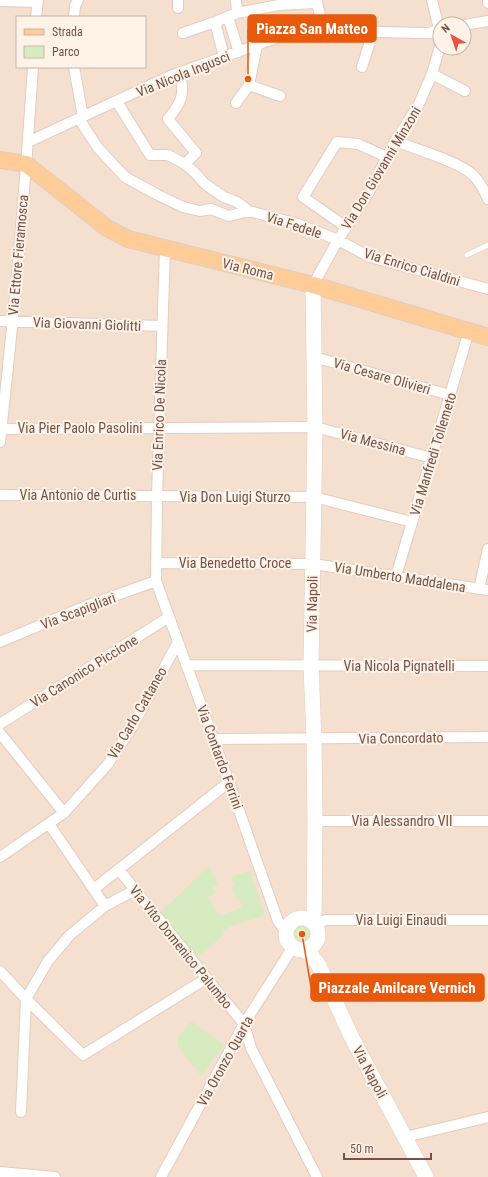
<svg xmlns="http://www.w3.org/2000/svg" width="488" height="1177" font-family="'Roboto Condensed',sans-serif">
  <style>
    .residential { fill: #f5dfcf; fill-rule: evenodd }
    .green { fill: #d6ebbf }
    .lines { fill: none; stroke-linecap: round; stroke-linejoin: round }
    .lane-casing { stroke: #e4ccc0; stroke-width: 6 }
    .street-casing { stroke: #e4ccc0; stroke-width: 12 }
    .secondary-casing { stroke: #e9ccbc; stroke-width: 16 }
    .primary-casing { stroke: #d8cfcb; stroke-width: 18 }
    .lane { stroke: #fff; stroke-width: 5 }
    .street { stroke: #fff; stroke-width: 10 }
    .secondary { stroke: #fff; stroke-width: 15 }
    .primary { stroke: #ffcb96; stroke-width: 16 }
    .labels { text-anchor: middle; stroke-width: 4; stroke-linejoin: round; paint-order: stroke }
    .street-label { font-size: 14px; fill: #755247; stroke: #fff3e8 }
    .leader { fill: none; stroke: #e8590c; stroke-width: 1.5 }
    .callout-dot { fill: #e8590c; stroke: #fff3e8; stroke-width: 1.5 }
    .callout { fill: #e8590c; stroke: #e8590c; stroke-width: 1.5 }
    .callout-label { font-size: 15px; text-anchor: middle; font-weight: bold; fill: #fff }
  </style>
  <rect width="100%" height="100%" fill="#fdefe1"/>
  <!-- residential -->
  <path class="residential" d="M 0,0 L 488,0 L 488,1177 L 0,1177 ZM 17,17 L 145,17 L 145,67 L 17,67 ZM 440,24 L 464,24 L 464,48 L 440,48 Z"/>
  <!-- green -->
  <path class="green" d="M 210,865 L 212,875 L 214,874 L 218,885 L 212,887 L 216,894 L 208,897 L 217,914 L 219,913 L 220,916 L 242,907 L 239,899 L 237,899 L 232,886 L 235,885 L 231,877 L 250,871 L 265,915 L 229,927 L 222,932 L 224,935 L 196,958 L 159,914 Z
    M294 934a8 8 0 1 1 16 0a8 8 0 1 1-16 0Z
    M 191,1021 L 224,1045 L 201,1076 L 177,1045 L 179,1036 Z"/>
  <g class="lines">
    <defs>
      <path id="lane" d="M 467,255 L 488,245"/>
      <path id="street" d="M 432,0 L 439,29
        M 488,0 L 488,3
        M 0,1 L 37,2
        M 178,8 L 178,0
        M 237,13 L 279,5 L 317,3 L 323,28
        M 36,17 L 38,0
        M 74,17 L 75,6 L 78,0
        M 228,17 L 239,52
        M 464,25 L 488,21
        M 183,33 L 215,22
        M 224,57 L 215,22 L 237,13 L 236,0
        M 74,67 L 83,117
        M 362,67 L 373,32
        M 180,73 C 185,94 182,102 168,119 L 196,153 L 185,164
        M 432,74 L 465,91
        M 249,85 L 280,96
        M 117,102 L 150,155 L 168,155 L 185,164 L 195,173 L 205,184 L 224,197 L 237,202 L 249,211 L 298,224 L 338,240 L 370,257 L 488,289
        M 236,103 L 249,85 L 257,45
        M 79,119 L 98,148 L 125,177 L 158,195 L 183,207 L 200,211 L 211,209 L 229,216 L 249,211
        M 395,141 C 413,148 460,162 473,175 C 479,181 484,190 488,199
        M 28,142 L 170,76 L 279,37 L 323,28 L 345,31 L 419,33 L 430,33 L 440,29
        M 346,227 L 303,197 L 337,142 L 358,144 L 387,157
        M 165,248 L 157,496 L 156,581 L 229,782 L 278,921 L 286,932
        M 313,285 L 338,240 L 369,192 L 395,141 L 418,106 L 432,74 L 440,46
        M 0,321 L 162,326
        M 314,357 L 450,395
        M 1,429 L 315,427 L 432,458
        M 0,442 C 14,317 25,192 33,67
        M 0,495 L 314,497 L 412,522
        M 157,563 L 313,564 L 488,590
        M 396,576 L 469,331
        M 479,589 L 488,549
        M 0,642 L 86,606 L 156,581
        M 186,665 L 488,666
        M 0,724 L 169,617
        M 0,733 L 64,813
        M 214,739 L 488,737
        M 315,821 L 488,821
        M 49,824 L 105,906
        M 0,857 L 64,813 L 108,764 L 132,727 L 178,642
        M 119,870 L 244,1024 L 251,1048 L 317,1177
        M 94,889 L 229,782
        M 314,924 L 326,920 L 488,920
        M 0,971 L 26,999 L 83,1055 L 207,978
        M 21,1112 L 26,999 L 48,961 L 70,935 L 105,906 L 135,890
        M 405,1137 L 488,1117
        M 0,1172 L 55,1177
        M 161,1177 L 244,1024 L 293,947"/>
      <path id="secondary" d="M 313,285 L 315,427 L 311,666 L 314,739 L 315,821 L 314,924
        M286 934a16 16 0 1 1 32 0a16 16 0 1 1-32 0Z
        M 304,950 L 310,954 L 318,964 L 352,1038 L 426,1177"/>
      <path id="primary" d="M 0,160 L 26,164 L 107,228 L 128,239 L 313,285 L 488,337"/>
    </defs>
    <!-- lane casing -->
    <use href="#lane" class="lane-casing"/>
    <!-- street casing -->
    <use href="#street" class="street-casing"/>
    <!-- secondary casing -->
    <use href="#secondary" class="secondary-casing"/>
    <!-- primary casing -->
    <use href="#primary" class="primary-casing"/>
    <!-- lane -->
    <use href="#lane" class="lane"/>
    <!-- street -->
    <use href="#street" class="street"/>
    <!-- secondary -->
    <use href="#secondary" class="secondary"/>
    <!-- primary -->
    <use href="#primary" class="primary"/>
  </g>
  <g class="labels">
    <!-- street labels -->
    <g class="street-label">
      <text transform="translate(183 74) rotate(-22)" y="5">Via Nicola Ingusci</text>
      <text transform="translate(381 168) rotate(-59)" y="5">Via Don Giovanni Minzoni</text>
      <text transform="translate(294 225) rotate(18)" y="5">Via Fedele</text>
      <text transform="translate(18 255) rotate(-85)" y="5">Via Ettore Fieramosca</text>
      <text transform="translate(412 267) rotate(17)" y="5">Via Enrico Cialdini</text>
      <text transform="translate(248 269) rotate(14)" y="5">Via Roma</text>
      <text transform="translate(87 324) rotate(2)" y="5">Via Giovanni Giolitti</text>
      <text transform="translate(382 376) rotate(16)" y="5">Via Cesare Olivieri</text>
      <text transform="translate(159 415) rotate(-88)" y="5">Via Enrico De Nicola</text>
      <text x="80" y="433">Via Pier Paolo Pasolini</text>
      <text transform="translate(373 442) rotate(15)" y="5">Via Messina</text>
      <text transform="translate(433 454) rotate(-73)" y="5">Via Manfredi Tollemeto</text>
      <text x="78" y="500">Via Antonio de Curtis</text>
      <text x="235" y="502">Via Don Luigi Sturzo</text>
      <text x="235" y="568">Via Benedetto Croce</text>
      <text transform="translate(400 577) rotate(9)" y="5">Via Umberto Maddalena</text>
      <text transform="translate(312 604) rotate(-89)" y="5">Via Napoli</text>
      <text transform="translate(78 611) rotate(-21)" y="5">Via Scapigliari</text>
      <text x="399" y="671">Via Nicola Pignatelli</text>
      <text transform="translate(84 671) rotate(-32)" y="5">Via Canonico Piccione</text>
      <text transform="translate(137 713) rotate(-60)" y="5">Via Carlo Cattaneo</text>
      <text transform="translate(401 738) rotate(-1)" y="5">Via Concordato</text>
      <text transform="translate(220 757) rotate(70)" y="5">Via Contardo Ferrini</text>
      <text x="402" y="826">Via Alessandro VII</text>
      <text x="401" y="925">Via Luigi Einaudi</text>
      <text transform="translate(181 947) rotate(51)" y="5">Via Vito Domenico Palumbo</text>
      <text transform="translate(225 1061) rotate(-61)" y="5">Via Oronzo Quarta</text>
      <text transform="translate(370 1072) rotate(62)" y="5">Via Napoli</text>
    </g>
  </g>
  <!-- callouts -->
  <path class="leader" d="M248 79L248 29M302 934L311 987"/>
  <g class="callout-dot">
    <circle cx="248" cy="79" r="4"/>
    <circle cx="302" cy="934" r="4"/>
  </g>
  <g class="callout">
    <rect x="248" y="15" width="128" height="27" rx="4"/>
    <rect x="311" y="974" width="173" height="27" rx="4"/>
  </g>
  <g class="callout-label">
    <text x="312" y="34">Piazza San Matteo</text>
    <text x="397" y="993">Piazzale Amilcare Vernich</text>
  </g>
  <!-- legend -->
  <rect x="16" y="16" width="130" height="52" fill="#fff3e8" stroke="#c8b3a8"/>
  <rect x="24" y="29" width="20" height="6" fill="#ffcb96" stroke="#c8b3a8"/>
  <text x="52" y="36" font-size="12" fill="#755247">Strada</text>
  <rect x="24" y="46" width="20" height="12" fill="#d6ebbf" stroke="#c8b3a8"/>
  <text x="52" y="56" font-size="12" fill="#755247">Parco</text>
  <!-- north arrow -->
  <g transform="translate(452 36) rotate(320)"><circle r="19" fill="#fff3e8" stroke="#c8b3a8"/>
  <path d="M0-3L7 15L0 10L-7 15Z" fill="#ed5140"/>
  <text y="-6" font-size="11" font-weight="bold" text-anchor="middle" fill="#755247">N</text>
  </g>
  <!-- scale -->
  <path d="M344 1153v6h87v-6" fill="none" stroke="#755247" stroke-width="2"/>
  <text x="350" y="1153" font-size="12" fill="#755247" stroke="#fff3e8" stroke-width="3" paint-order="stroke">50 m</text>
</svg>
